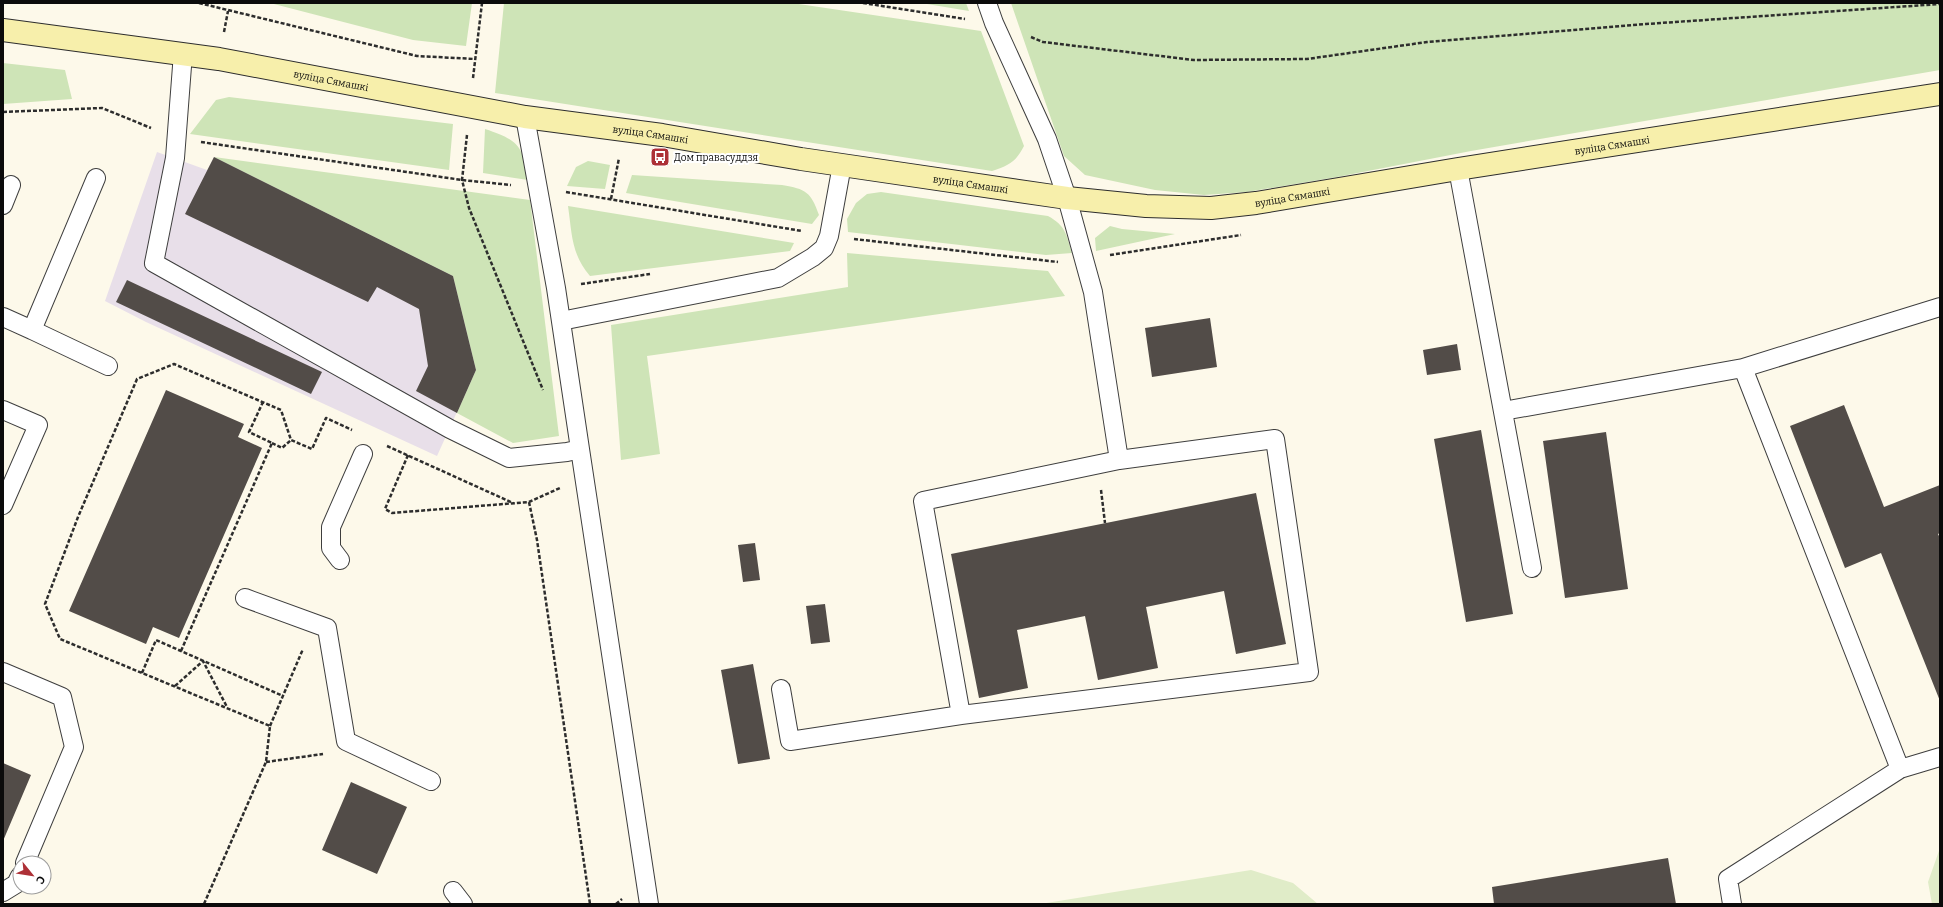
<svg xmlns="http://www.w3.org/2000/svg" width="1943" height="907" font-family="Bitter,serif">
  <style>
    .industrial { fill: #e8dfe9 }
    .green { fill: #cee4b7 }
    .pitch { fill: #e0ecc8 }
    .building { fill: #524c48 }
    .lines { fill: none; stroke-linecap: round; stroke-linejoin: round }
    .lane-casing { stroke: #3e3e3e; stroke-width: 20 }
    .secondary-casing { stroke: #2d2d2d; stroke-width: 24 }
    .path { stroke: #2d2d2d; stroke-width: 2.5; stroke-dasharray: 4 2; stroke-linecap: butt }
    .lane { stroke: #fff; stroke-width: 18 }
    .secondary { stroke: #f7efab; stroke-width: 22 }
    .labels { text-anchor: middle; stroke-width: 4; stroke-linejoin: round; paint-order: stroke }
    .street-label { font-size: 10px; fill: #0b0b0b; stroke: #fff }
    .poi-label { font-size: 10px; fill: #0b0b0b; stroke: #fff; text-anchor: start }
  </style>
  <rect width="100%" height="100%" fill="#fdf9ea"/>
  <!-- industrial -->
  <path class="industrial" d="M 157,152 L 207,170 L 214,157 L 453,276 L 476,370 L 437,456 L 146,322 L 105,301 Z"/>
  <!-- green -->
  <path class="green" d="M 270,3 L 472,3 L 466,46 L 413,40 Z
    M 504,3 L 792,3 L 981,31 L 1024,146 C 1015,163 1009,165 992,171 L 495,93 Z
    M 921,3 L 966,3 L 969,11 Z
    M 1011,3 L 1940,3 L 1940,70 L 1471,151 L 1337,177 L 1247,192 L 1204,195 L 1155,190 L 1085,175 L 1064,156 Z
    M 3,63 L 65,70 L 72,99 L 3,104 Z
    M 229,97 L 453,124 L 449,170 L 190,134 L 216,100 Z
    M 485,129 C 518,140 523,145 528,180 L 483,173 Z
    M 214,157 L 530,200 L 559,436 L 513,443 L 457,413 L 476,370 L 453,276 Z
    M 588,161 L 610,165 L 605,189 L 567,186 L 576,167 Z
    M 632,175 L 782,185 C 806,189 811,192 819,215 L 812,224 L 626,193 Z
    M 881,192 L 1048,216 C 1066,226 1066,234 1072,253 L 1046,255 L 848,232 L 847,219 L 856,203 L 867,194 Z
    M 568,206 L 794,243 L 790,251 L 590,276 C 571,254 572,233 568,206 Z
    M 1110,226 L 1122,229 L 1175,234 L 1096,251 L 1095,238 Z
    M 847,253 L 1048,271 L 1065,296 L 647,356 L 660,454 L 621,460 L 611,325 L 848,287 Z"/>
  <!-- pitch -->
  <path class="pitch" d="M 1940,848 L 1940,904 L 1932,904 L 1928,882 Z
    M 1251,870 L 1293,883 L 1318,904 L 1040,904 Z"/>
  <!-- building -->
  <path class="building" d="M 214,157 L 453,276 L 476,370 L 457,413 L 416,391 L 428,366 L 419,309 L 377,287 L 368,302 L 185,214 Z
    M 127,280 L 322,372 L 311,394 L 116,302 Z
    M 1210,318 L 1217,367 L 1152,377 L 1145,328 Z
    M 1457,344 L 1461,370 L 1427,375 L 1423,350 Z
    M 166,390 L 244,424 L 238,437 L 262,448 L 179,638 L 153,627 L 146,644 L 69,611 Z
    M 1844,405 L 1884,507 L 1940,485 L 1940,533 L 1938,534 L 1940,538 L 1940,701 L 1881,553 L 1845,568 L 1790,426 Z
    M 1481,430 L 1513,614 L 1466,622 L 1434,439 Z
    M 1606,432 L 1628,589 L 1565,598 L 1543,441 Z
    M 1256,493 L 1286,644 L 1236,654 L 1224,591 L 1146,607 L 1158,668 L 1098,680 L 1085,616 L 1017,630 L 1028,688 L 979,698 L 951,554 Z
    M 755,543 L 760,580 L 743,582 L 738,545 Z
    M 825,604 L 830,642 L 811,644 L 806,606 Z
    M 753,664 L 770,759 L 738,764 L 721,670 Z
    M 3,763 L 31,775 L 3,841 Z
    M 351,782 L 407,807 L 377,874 L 322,850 Z
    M 1668,858 L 1676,904 L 1494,904 L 1492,887 Z"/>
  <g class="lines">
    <defs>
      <path id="lane" d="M 987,3 L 994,23 L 1047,139 L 1067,198 L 1093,292 L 1119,460 L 1275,439 L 1309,672 L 961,715 L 923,501 L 1119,460
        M 183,53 L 175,158 L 154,263 L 450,429 L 509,458 L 567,452 L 580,449 L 556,288 L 525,117
        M 1458,169 L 1532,568
        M 3,205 L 11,185
        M 3,317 L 32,330 L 96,178
        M 561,321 L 778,278 L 813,257 L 824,248 L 829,236 L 842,165
        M 32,330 L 108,366
        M 3,410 L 38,425 L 3,505
        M 1503,411 L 1743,368
        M 580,449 L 649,904
        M 340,560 L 331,548 L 331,527 L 363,454
        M 245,598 L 327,628 L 346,741 L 431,781
        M 3,672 L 62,697 L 74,747 L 25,863
        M 781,689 L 790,741 L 961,715
        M 1900,769 L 1940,757
        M 453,891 L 463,904
        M 3,892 L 16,884 L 20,876
        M 1732,904 L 1728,879 L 1900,769 L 1743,368 L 1940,307"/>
      <g id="secondary">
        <path id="s1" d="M 3,30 L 219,59 L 525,117 L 662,135 L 801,159 L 1067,198 L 1146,206 L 1211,208 L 1256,203 L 1458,169 L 1940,94"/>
      </g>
    </defs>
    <!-- lane casing -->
    <use href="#lane" class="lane-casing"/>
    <!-- secondary casing -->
    <use href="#secondary" class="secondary-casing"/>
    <!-- path -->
    <path class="path" d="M 199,3 L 417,56 L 475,59
      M 863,3 L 965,19
      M 224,32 L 228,11
      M 1031,37 L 1043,42 L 1194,60 L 1307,59 L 1427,42 L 1646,24 L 1940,4
      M 473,78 L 482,3
      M 3,112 L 102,108 L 151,128
      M 467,135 L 462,180 L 469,208 L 543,390
      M 201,142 L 462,180 L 511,185
      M 566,192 L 802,231
      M 611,199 L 619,158
      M 854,239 L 1058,262
      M 1110,255 L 1241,235
      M 581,284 L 650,274
      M 272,443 L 282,448 L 291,440
      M 387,446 L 513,503
      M 408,455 L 385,509 L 392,513 L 529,502 L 560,488
      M 1101,490 L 1105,523
      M 529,502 L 537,540 L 590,904
      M 181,651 L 272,443 L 249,432 L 263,402
      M 142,673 L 156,640 L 283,696
      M 175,686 L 203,661 L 227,707
      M 270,726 L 303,649
      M 266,762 L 323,754
      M 204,904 L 266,762 L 270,726 L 60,639 L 45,604 L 78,517 L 137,379 L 174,364 L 281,410 L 291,440 L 312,449 L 326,418 L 352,430
      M 616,904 L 622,899"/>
    <!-- lane -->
    <use href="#lane" class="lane"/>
    <!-- secondary -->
    <use href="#secondary" class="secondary"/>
  </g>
  <!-- icons -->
  <defs>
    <symbol id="bus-square" viewBox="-11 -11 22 22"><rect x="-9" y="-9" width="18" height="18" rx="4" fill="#ad3036" stroke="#fff"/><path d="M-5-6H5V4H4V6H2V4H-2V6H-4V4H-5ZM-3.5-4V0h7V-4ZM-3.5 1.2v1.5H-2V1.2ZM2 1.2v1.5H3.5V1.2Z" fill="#fff"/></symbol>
  </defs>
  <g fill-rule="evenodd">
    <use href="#bus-square" x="649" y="146" width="22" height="22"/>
  </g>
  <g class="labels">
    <!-- street labels -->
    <g class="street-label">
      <text dy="4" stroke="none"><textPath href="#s1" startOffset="332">вуліца Сямашкі</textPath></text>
      <text dy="4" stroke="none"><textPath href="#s1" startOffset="656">вуліца Сямашкі</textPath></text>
      <text dy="4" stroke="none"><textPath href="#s1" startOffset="1628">вуліца Сямашкі</textPath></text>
      <text dy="4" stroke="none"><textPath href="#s1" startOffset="980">вуліца Сямашкі</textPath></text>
      <text dy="4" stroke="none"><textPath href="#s1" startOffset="1304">вуліца Сямашкі</textPath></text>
    </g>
    <!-- poi labels -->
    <g class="poi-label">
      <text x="674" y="161">Дом правасуддзя</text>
    </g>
  </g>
  <!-- border -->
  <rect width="1943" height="907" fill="none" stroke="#0b0b0b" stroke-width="8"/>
  <!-- north arrow -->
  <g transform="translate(32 875) rotate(120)"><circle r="19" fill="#ffffff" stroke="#9d9d9d"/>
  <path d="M0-3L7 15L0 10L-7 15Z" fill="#ad3036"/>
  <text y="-6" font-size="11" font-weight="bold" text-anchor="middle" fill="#0b0b0b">С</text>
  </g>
</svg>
